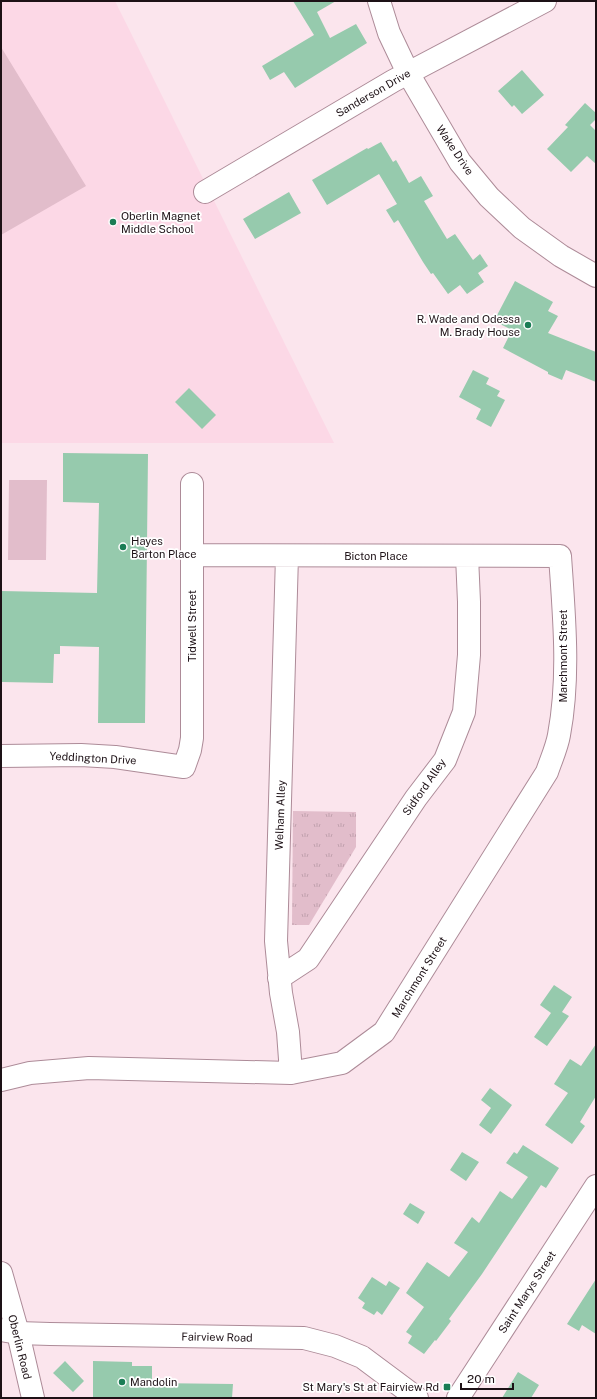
<svg xmlns="http://www.w3.org/2000/svg" width="597" height="1399" font-family="'Public Sans',sans-serif">
  <style>
    .built { fill: #fcd8e6 }
    .grass { fill: #e2bdcb }
    .park { fill: url(#park-tufts) }
    .building { fill: #96caad }
    .lines { fill: none; stroke-linecap: round; stroke-linejoin: round }
    .minor-casing { stroke: #ad8b98; stroke-width: 24 }
    .major-casing { stroke: #ad8b98; stroke-width: 24 }
    .minor { stroke: #fff; stroke-width: 22 }
    .major { stroke: #fff; stroke-width: 22 }
    .poi-dot { fill: #1b7d55; stroke: #fff; stroke-width: 1.5 }
    .labels { text-anchor: middle; stroke-width: 3.5; stroke-linejoin: round; paint-order: stroke }
    .street-label { font-size: 11px; fill: #1d1116; stroke: #fff }
    .poi-label { font-size: 11px; fill: #1d1116; stroke: #fff; text-anchor: start }
  </style>
  <defs>
    <pattern id="park-tufts" width="24" height="20" patternUnits="userSpaceOnUse"><rect width="24" height="20" fill="#e2bdcb"/><path d="M3 7l-1-3M5 7V3M7 7l1-3M15 17l-1-3M17 17v-4M19 17l1-3" fill="none" stroke="#c1a1ae"/></pattern>
  </defs>
  <rect width="100%" height="100%" fill="#fbe5ed"/>
  <!-- built -->
  <path class="built" d="M 1,1 L 115,1 L 334,443 L 1,443 Z"/>
  <!-- grass -->
  <path class="grass" d="M 1,47 L 86,186 L 1,235 Z
    M 9,480 L 47,480 L 46,560 L 8,560 Z"/>
  <!-- park -->
  <path class="park" d="M 293,811 L 356,812 L 356,847 L 309,925 L 292,925 Z"/>
  <!-- building -->
  <path class="building" d="M 293,1 L 336,1 L 317,12 L 330,38 L 356,24 L 367,43 L 295,88 L 284,72 L 270,80 L 262,66 L 314,35 Z
    M 522,70 L 544,95 L 522,114 L 514,105 L 512,107 L 498,91 Z
    M 585,103 L 596,113 L 596,119 L 590,125 L 596,131 L 596,164 L 587,156 L 571,172 L 547,149 L 568,127 L 565,125 Z
    M 381,142 L 393,162 L 396,160 L 409,183 L 421,176 L 433,196 L 424,201 L 447,239 L 455,234 L 473,260 L 480,254 L 488,266 L 478,273 L 484,282 L 467,294 L 460,285 L 448,294 L 433,273 L 431,274 L 423,262 L 398,220 L 394,223 L 386,210 L 397,204 L 379,174 L 327,205 L 312,180 L 367,148 L 368,149 Z
    M 289,192 L 301,213 L 255,239 L 243,219 Z
    M 515,281 L 553,302 L 548,311 L 558,316 L 548,333 L 596,352 L 596,382 L 566,370 L 562,380 L 548,374 L 548,372 L 503,348 L 512,330 L 494,321 Z
    M 473,370 L 489,378 L 486,384 L 500,391 L 497,396 L 505,400 L 491,427 L 476,419 L 481,409 L 459,397 Z
    M 189,388 L 216,415 L 202,429 L 175,402 Z
    M 63,453 L 148,454 L 145,723 L 98,723 L 99,647 L 60,646 L 60,654 L 54,654 L 53,683 L 2,682 L 1,591 L 97,593 L 99,503 L 63,502 Z
    M 554,985 L 572,997 L 562,1012 L 569,1016 L 547,1046 L 534,1037 L 551,1013 L 540,1005 Z
    M 596,1044 L 596,1096 L 580,1122 L 585,1126 L 572,1144 L 545,1125 L 568,1093 L 554,1084 L 570,1059 L 581,1066 Z
    M 490,1088 L 512,1105 L 491,1134 L 479,1125 L 491,1108 L 481,1100 Z
    M 523,1145 L 559,1168 L 546,1188 L 541,1185 L 482,1274 L 449,1319 L 451,1321 L 436,1341 L 435,1340 L 424,1354 L 408,1343 L 412,1336 L 406,1332 L 424,1307 L 406,1293 L 427,1262 L 449,1277 L 468,1252 L 454,1243 L 472,1217 L 479,1223 L 500,1191 L 512,1199 L 528,1177 L 506,1163 L 514,1152 L 517,1154 Z
    M 462,1152 L 479,1162 L 466,1181 L 450,1170 Z
    M 410,1203 L 425,1212 L 418,1224 L 403,1214 Z
    M 372,1277 L 386,1286 L 389,1281 L 400,1288 L 382,1315 L 377,1311 L 374,1315 L 362,1308 L 365,1303 L 358,1298 Z
    M 596,1279 L 596,1334 L 582,1325 L 579,1331 L 567,1324 Z
    M 65,1361 L 84,1381 L 73,1392 L 53,1373 Z
    M 93,1361 L 132,1362 L 132,1366 L 152,1366 L 152,1383 L 233,1384 L 232,1398 L 93,1398 Z
    M 518,1372 L 539,1385 L 531,1398 L 502,1398 Z"/>
  <g class="lines">
    <defs>
      <path id="minor" d="M 379,1 L 389,33 L 408,73 L 460,162 L 489,197 L 522,228 L 561,256 L 596,276
        M 205,192 L 393,81 L 545,1
        M 287,556 L 276,941 L 281,993 L 288,1032 L 291,1073
        M 1,756 L 81,755 L 115,757 L 184,767 L 190,750 L 192,738 L 192,484
        M 279,978 L 308,959 L 416,798 L 445,760 L 464,712 L 469,655 L 469,602 L 467,556
        M 1,1080 L 30,1073 L 89,1068 L 291,1073 L 342,1063 L 384,1032 L 547,772 C 551,760 557,747 559,735 C 570,676 564,615 560,556 L 192,555
        M 1,1330 L 18,1333 L 50,1334 L 304,1338 L 335,1346 L 362,1357 L 417,1398"/>
      <path id="major" d="M 1,1273 L 18,1333 L 33,1398
        M 458,1398 L 596,1186"/>
    </defs>
    <!-- minor casing -->
    <use href="#minor" class="minor-casing"/>
    <!-- major casing -->
    <use href="#major" class="major-casing"/>
    <!-- minor -->
    <use href="#minor" class="minor"/>
    <!-- major -->
    <use href="#major" class="major"/>
  </g>
  <!-- markers -->
  <g class="poi-dot">
    <circle cx="113" cy="222" r="4"/>
    <circle cx="528" cy="325" r="4"/>
    <circle cx="123" cy="547" r="4"/>
    <circle cx="122" cy="1382" r="4"/>
    <rect x="443" y="1383" width="8" height="8" rx="2"/>
  </g>
  <g class="labels">
    <!-- street labels -->
    <g class="street-label">
      <text transform="translate(373 93) rotate(-30)" y="4">Sanderson Drive</text>
      <text transform="translate(455 150) rotate(56)" y="4">Wake Drive</text>
      <text x="376" y="560">Bicton Place</text>
      <text transform="translate(192 626) rotate(-90)" y="4">Tidwell Street</text>
      <text transform="translate(563 656) rotate(-90)" y="4">Marchmont Street</text>
      <text transform="translate(93 758) rotate(3)" y="4">Yeddington Drive</text>
      <text transform="translate(424 787) rotate(-55)" y="4">Sidford Alley</text>
      <text transform="translate(280 815) rotate(-88)" y="4">Welham Alley</text>
      <text transform="translate(419 977) rotate(-58)" y="4">Marchmont Street</text>
      <text transform="translate(527 1292) rotate(-57)" y="4">Saint Marys Street</text>
      <text transform="translate(217 1337) rotate(1)" y="4">Fairview Road</text>
      <text transform="translate(20 1347) rotate(76)" y="4">Oberlin Road</text>
    </g>
    <!-- poi labels -->
    <g class="poi-label">
      <text x="121" y="220">Oberlin Magnet<tspan x="121" dy="13">Middle School</tspan></text>
      <text x="520" y="323" text-anchor="end">R. Wade and Odessa<tspan x="520" dy="13">M. Brady House</tspan></text>
      <text x="131" y="545">Hayes<tspan x="131" dy="13">Barton Place</tspan></text>
      <text x="130" y="1386">Mandolin</text>
      <text x="439" y="1391" text-anchor="end">St Mary's St at Fairview Rd</text>
    </g>
  </g>
  <!-- border -->
  <rect width="597" height="1399" fill="none" stroke="#1d1116" stroke-width="4"/>
  <!-- scale -->
  <path d="M461 1383v6h52v-6" fill="none" stroke="#1d1116" stroke-width="2"/>
  <text x="467" y="1383" font-size="12" fill="#1d1116" stroke="#ffffff" stroke-width="3" paint-order="stroke">20 m</text>
</svg>
